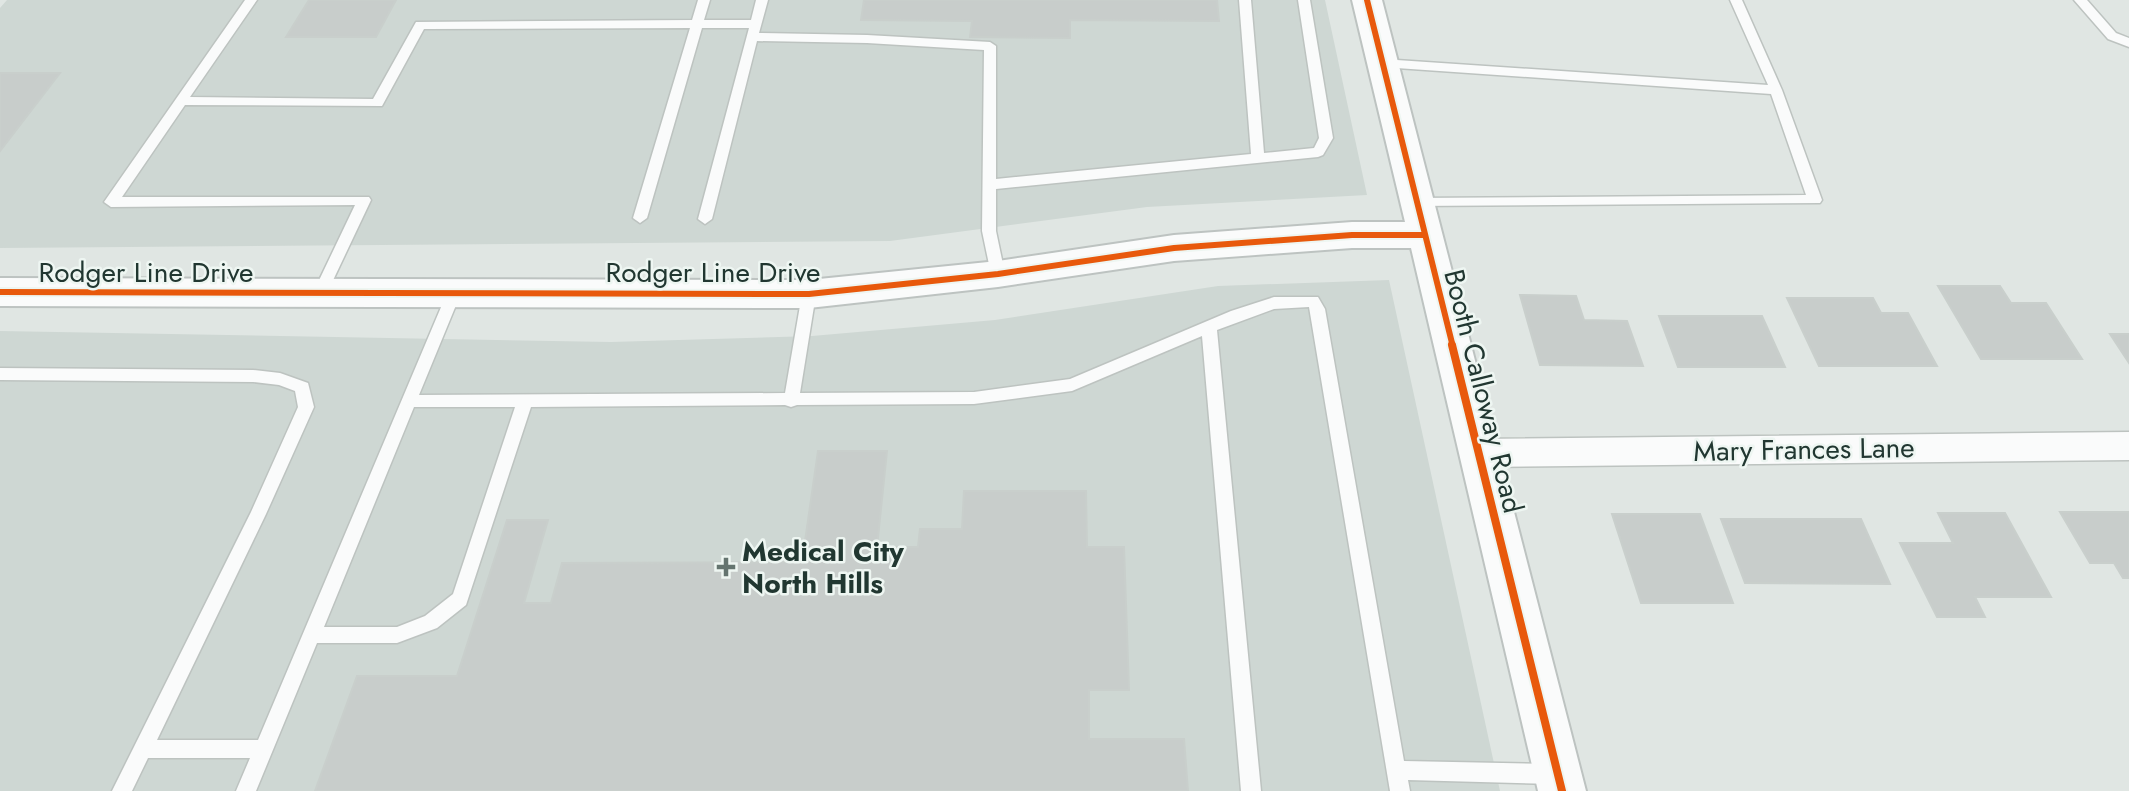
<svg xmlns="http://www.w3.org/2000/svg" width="2129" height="791" font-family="Jost,sans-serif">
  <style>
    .built { fill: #ced7d3 }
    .building { fill: #c8cdcb; stroke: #c9cfcc; stroke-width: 2 }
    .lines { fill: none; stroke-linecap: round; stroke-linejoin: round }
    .lane-casing { stroke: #bdc3c0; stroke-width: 3 }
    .street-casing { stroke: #bdc3c0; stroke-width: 3 }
    .secondary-casing { stroke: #bdc3c1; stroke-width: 4 }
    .lane { fill: #fafbfb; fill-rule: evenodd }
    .street { fill: #fafbfb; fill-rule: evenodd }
    .secondary { fill: #fafbfb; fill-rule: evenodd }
    .cycleway-far1-casing { stroke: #eef6f2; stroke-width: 10 }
    .cycleway-casing { stroke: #eef6f2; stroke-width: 12 }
    .cycleway-far1 { stroke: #e8590c; stroke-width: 6 }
    .cycleway { stroke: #e8590c; stroke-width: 8 }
    .poi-dot { fill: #64746f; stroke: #eef6f2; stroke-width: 2.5 }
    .labels { text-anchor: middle; stroke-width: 5; stroke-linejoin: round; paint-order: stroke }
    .street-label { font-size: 28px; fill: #213731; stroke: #eef6f2 }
    .poi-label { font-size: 28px; font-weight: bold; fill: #213731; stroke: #eef6f2; text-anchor: start }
  </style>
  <rect width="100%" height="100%" fill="#e0e6e3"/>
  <!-- built -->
  <path class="built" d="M 7,0 L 1325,0 L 1367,195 L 1147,207 L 890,241 L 0,248 L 0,8 Z
    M 1389,280 L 1500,791 L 0,791 L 0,331 L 611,342 L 812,336 L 995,320 L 1218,286 Z"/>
  <!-- building -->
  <path class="building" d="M 309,0 L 396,0 L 376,37 L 286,37 Z
    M 864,0 L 1217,0 L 1219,21 L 1070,20 L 1070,38 L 970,37 L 972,21 L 861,20 Z
    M 0,73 L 60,73 L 0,151 Z
    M 1938,286 L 2000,286 L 2011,303 L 2046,303 L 2082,359 L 1981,359 Z
    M 1520,295 L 1576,296 L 1584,320 L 1627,321 L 1643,366 L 1540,365 Z
    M 1787,298 L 1873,298 L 1881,313 L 1908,313 L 1937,366 L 1819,366 Z
    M 1659,316 L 1762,316 L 1785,367 L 1678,367 Z
    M 2110,334 L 2129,334 L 2129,363 Z
    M 818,451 L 887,451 L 877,547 L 918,547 L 920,529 L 962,529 L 964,491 L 1086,491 L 1087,547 L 1124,547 L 1129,690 L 1089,690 L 1089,739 L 1184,739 L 1188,791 L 315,791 L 357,676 L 457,676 L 507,520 L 548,520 L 524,603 L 551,603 L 562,563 L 802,562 Z
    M 2060,512 L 2129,512 L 2129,578 L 2123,578 L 2114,563 L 2090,563 Z
    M 1938,513 L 2005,513 L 2051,597 L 1975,597 L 1985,617 L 1937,617 L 1900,543 L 1953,543 Z
    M 1612,514 L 1700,514 L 1733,603 L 1641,603 Z
    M 1721,519 L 1861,519 L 1890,584 L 1745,583 Z"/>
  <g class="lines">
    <defs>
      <path id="lane" d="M 245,0 L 257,0 L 190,97 L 373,99 L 416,22 L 692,20 L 698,0 L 710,0 L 704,20 L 751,20 L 756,0 L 768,0 L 759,33 L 867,35 L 990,42 L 996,46 L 996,179 L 1251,154 L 1239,0 L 1251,0 L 1264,153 L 1314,148 L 1319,138 L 1298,0 L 1310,0 L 1333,138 L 1323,155 L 1318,157 L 996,189 L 996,231 L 1005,274 L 998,279 L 991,274 L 982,231 L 984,50 L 867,43 L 757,41 L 712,219 L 705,224 L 698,219 L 749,28 L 702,28 L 647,218 L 640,223 L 633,218 L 690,28 L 424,29 L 382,106 L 185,105 L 122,197 L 369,197 L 371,200 L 327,293 L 320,299 L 313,293 L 355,205 L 111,207 L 104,202 Z
        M 1730,0 L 1742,0 L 1782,90 L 1822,200 L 1820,203 L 1411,206 L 1409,203 L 1416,198 L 1806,195 L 1771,94 L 1382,67 L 1376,63 L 1382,59 L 1768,85 Z
        M 2074,0 L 2087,0 L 2116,33 L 2129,38 L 2129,47 L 2108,39 Z
        M 454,287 L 461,293 L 419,395 L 785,393 L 802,294 L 809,288 L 816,294 L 800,393 L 974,392 L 1070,379 L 1231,311 L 1274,297 L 1318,297 L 1325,309 L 1404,761 L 1555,764 L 1562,767 L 1565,774 L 1562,781 L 1555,784 L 1408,780 L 1410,791 L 1390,791 L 1309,307 L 1274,309 L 1217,330 L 1261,791 L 1241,791 L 1202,336 L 1072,391 L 974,404 L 797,405 L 791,407 L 785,405 L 531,407 L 466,605 L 437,628 L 397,643 L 317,643 L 256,791 L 236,791 L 250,758 L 148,758 L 132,791 L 112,791 L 251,512 L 298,407 L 295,391 L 279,385 L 253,382 L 0,380 L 0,368 L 253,370 L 280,373 L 308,383 L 314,407 L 266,514 L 157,740 L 258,740 L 447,293 ZM 414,407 L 515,407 L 453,594 L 425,616 L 397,627 L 324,627 Z"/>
      <path id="street" d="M 2129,432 L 2129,460 L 1478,467 L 1466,463 L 1462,453 L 1466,443 L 1478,439 Z"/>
      <path id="secondary" d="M 1352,0 L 1382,0 L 1586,791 L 1538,791 L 1411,248 L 1352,248 L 1174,261 L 998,287 L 809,308 L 0,306 L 0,278 L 809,280 L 998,261 L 1174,235 L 1352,222 L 1405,222 Z"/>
    </defs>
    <!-- lane casing -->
    <use href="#lane" class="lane-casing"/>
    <!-- street casing -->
    <use href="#street" class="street-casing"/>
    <!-- secondary casing -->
    <use href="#secondary" class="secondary-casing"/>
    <!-- lane -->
    <use href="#lane" class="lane"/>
    <!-- street -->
    <use href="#street" class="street"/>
    <!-- secondary -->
    <use href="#secondary" class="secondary"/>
    <defs>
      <path id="cycleway-far1" d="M 1367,0 L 1453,347
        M 0,292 L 809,294 L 998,274 L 1174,248 L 1352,235 L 1423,235"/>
      <path id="cycleway" d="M 1452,345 L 1562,791"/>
    </defs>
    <!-- cycleway-far1 casing -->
    <use href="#cycleway-far1" class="cycleway-far1-casing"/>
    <!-- cycleway casing -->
    <use href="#cycleway" class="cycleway-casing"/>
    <!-- cycleway-far1 -->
    <use href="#cycleway-far1" class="cycleway-far1"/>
    <!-- cycleway -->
    <use href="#cycleway" class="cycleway"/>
  </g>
  <!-- markers -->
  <path class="poi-dot" d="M722.5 556.5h7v7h7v7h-7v7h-7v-7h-7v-7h7z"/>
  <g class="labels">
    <!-- street labels -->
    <g class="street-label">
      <text x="146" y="282">Rodger Line Drive</text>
      <text x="713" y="282">Rodger Line Drive</text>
      <text transform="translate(1484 391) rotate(76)" y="10">Booth Calloway Road</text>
      <text transform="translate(1804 449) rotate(-1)" y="10">Mary Frances Lane</text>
    </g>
    <!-- poi labels -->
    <g class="poi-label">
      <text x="742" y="561">Medical City<tspan x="742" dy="32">North Hills</tspan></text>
    </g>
  </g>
</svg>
